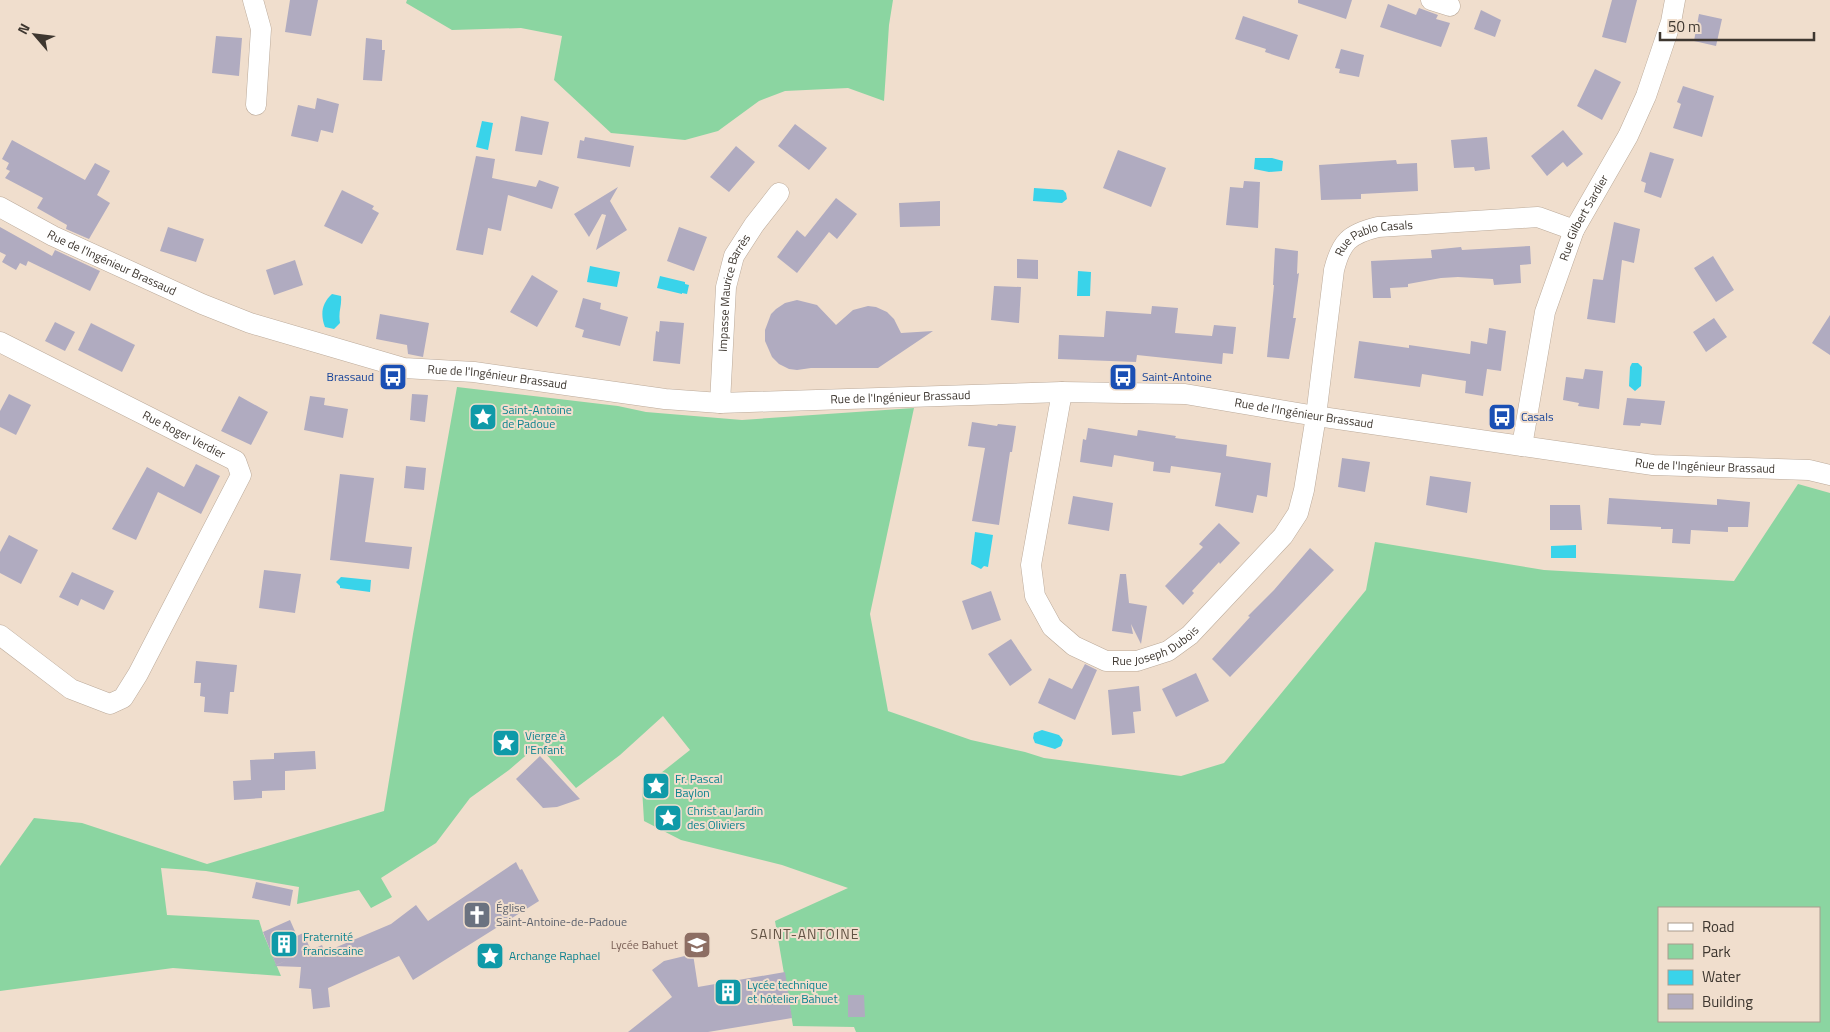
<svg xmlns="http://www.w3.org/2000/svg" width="1830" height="1032" font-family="'Titillium Web',sans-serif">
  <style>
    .green { fill: #8bd5a1; fill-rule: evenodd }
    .water { fill: #39d3ea }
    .building { fill: #b0abc0 }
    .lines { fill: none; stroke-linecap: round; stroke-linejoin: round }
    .minor-casing { stroke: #bbaa9a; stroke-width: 21 }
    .minor { stroke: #fff; stroke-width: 20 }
    .labels { text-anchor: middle; stroke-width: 4; stroke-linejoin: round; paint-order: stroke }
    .street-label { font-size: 12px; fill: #3e3730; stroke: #f0decd }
    .transit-label { font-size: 12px; fill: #164399; stroke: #f0decd; text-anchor: start }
    .culture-label { font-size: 12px; fill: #0d838f; stroke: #f0decd; text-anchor: start }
    .worship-label { font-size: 12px; fill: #5b616d; stroke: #f0decd; text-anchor: start }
    .education-label { font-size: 12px; fill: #785e54; stroke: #f0decd; text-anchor: end }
    .neighbourhood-label { font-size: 14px; letter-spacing: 1px; fill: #635445; stroke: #f0decd }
  </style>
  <rect width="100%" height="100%" fill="#f0decd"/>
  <!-- green -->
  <path class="green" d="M 407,0 L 893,0 L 889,25 L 884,101 L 848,88 L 785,91 L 759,101 L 718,131 L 685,140 L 611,133 L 554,80 L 562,36 L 521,28 L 452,30 L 406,3 Z
    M 457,387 L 618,406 L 646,412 L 742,420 L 914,408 L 870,614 L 888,711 L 971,740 L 1025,752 L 1044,758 L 1181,776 L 1224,763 L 1366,590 L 1375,542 L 1544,570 L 1734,581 L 1798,484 L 1830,493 L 1830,1032 L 856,1032 L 854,1027 L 793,1026 L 775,921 L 848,888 L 782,865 L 681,840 L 644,821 L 642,788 L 690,750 L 663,716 L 620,755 L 576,788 L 538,745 L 509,770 L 470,798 L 436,843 L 381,878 L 392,897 L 371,908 L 359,890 L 297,904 L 299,887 L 206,871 L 161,868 L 167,915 L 259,920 L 263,933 L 281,976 L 173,968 L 0,991 L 0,866 L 34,818 L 82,823 L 207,864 L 384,811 L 413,634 ZM 1659,908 L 1819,908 L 1819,1021 L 1659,1021 Z"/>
  <!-- water -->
  <path class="water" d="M 482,121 L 493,123 L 488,150 L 476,147 Z
    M 1255,158 L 1272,158 L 1283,161 L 1282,171 L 1269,172 L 1254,169 Z
    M 1034,188 L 1063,190 L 1066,193 L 1067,199 L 1062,203 L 1033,201 Z
    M 590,266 L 620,272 L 617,287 L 587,282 Z
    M 1078,271 L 1091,272 L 1090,296 L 1077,296 Z
    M 660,276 L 685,282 L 685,284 L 689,285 L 687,294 L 682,293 L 682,294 L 657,288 Z
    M 332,294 L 341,296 C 342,307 338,311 340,323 L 334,329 L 325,327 C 320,314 322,303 332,294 Z
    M 1632,363 L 1638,363 L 1642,367 L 1641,386 L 1635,391 L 1629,386 L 1630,367 Z
    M 975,532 L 993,535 L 988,567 L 984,566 L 981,569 L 971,564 Z
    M 1576,545 L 1576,558 L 1551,558 L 1551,546 Z
    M 341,577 L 371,580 L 370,592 L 340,588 L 340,586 L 336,582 Z
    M 1042,730 L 1059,735 L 1063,740 L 1061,746 L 1055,749 L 1035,743 L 1033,738 L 1034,733 Z"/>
  <!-- building -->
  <path class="building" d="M 290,0 L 318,0 L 311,36 L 285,32 Z
    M 1298,0 L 1352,0 L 1346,19 L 1298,3 Z
    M 1612,0 L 1637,0 L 1626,43 L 1602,37 Z
    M 1388,4 L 1416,15 L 1419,8 L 1438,15 L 1436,19 L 1450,23 L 1441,47 L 1380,27 Z
    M 1481,10 L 1501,20 L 1495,37 L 1474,29 Z
    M 1699,14 L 1722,19 L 1716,46 L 1694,41 Z
    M 1243,16 L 1298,35 L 1289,60 L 1265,52 L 1266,49 L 1235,39 Z
    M 216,36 L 242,38 L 239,76 L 212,73 Z
    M 366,38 L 382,40 L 382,50 L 385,50 L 382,81 L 363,80 Z
    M 1341,49 L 1364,55 L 1359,77 L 1339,73 L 1340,69 L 1335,68 Z
    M 1595,69 L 1621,82 L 1602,120 L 1577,106 Z
    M 1683,86 L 1714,96 L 1702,137 L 1673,128 L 1681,104 L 1677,102 Z
    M 317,98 L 339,104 L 333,133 L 321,130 L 318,142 L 291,136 L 298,105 L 315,109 Z
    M 521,116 L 549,122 L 542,155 L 515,151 Z
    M 795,124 L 827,148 L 809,170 L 778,146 Z
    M 1563,130 L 1583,154 L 1567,167 L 1563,162 L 1547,176 L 1531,156 Z
    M 585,137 L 634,146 L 630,167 L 577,158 L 580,140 L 584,141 Z
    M 1487,137 L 1490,169 L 1475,171 L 1474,167 L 1454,168 L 1451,140 Z
    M 12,140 L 85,180 L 95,163 L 110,171 L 97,195 L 110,203 L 89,239 L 66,229 L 67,225 L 37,208 L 43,198 L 5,178 L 10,171 L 6,169 L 9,163 L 2,159 Z
    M 736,146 L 755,162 L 729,192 L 710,177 Z
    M 1118,150 L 1166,168 L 1151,207 L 1103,188 Z
    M 1650,152 L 1674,159 L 1661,198 L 1644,192 L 1646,183 L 1641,181 Z
    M 476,156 L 495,159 L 492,178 L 536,187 L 539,180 L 559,187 L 552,209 L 508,195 L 501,231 L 488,228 L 483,255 L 456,250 Z
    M 1396,160 L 1397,164 L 1417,163 L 1418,191 L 1361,194 L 1361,199 L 1321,200 L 1319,165 Z
    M 1244,181 L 1260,182 L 1258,228 L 1226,225 L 1230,187 L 1243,188 Z
    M 618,187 L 610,201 L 627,230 L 596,250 L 606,215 L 602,214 L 589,237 L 574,214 Z
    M 342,190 L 374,206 L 372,209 L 379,213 L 362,244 L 324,226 Z
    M 836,198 L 857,214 L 837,239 L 829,232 L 797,273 L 777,257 L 797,230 L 805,237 Z
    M 940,201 L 940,226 L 900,227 L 899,203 Z
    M 1614,222 L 1640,229 L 1634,263 L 1622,260 L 1615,323 L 1587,319 L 1593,279 L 1603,280 Z
    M 0,227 L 52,256 L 55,250 L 100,271 L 90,291 L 28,261 L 26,266 L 20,263 L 16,270 L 2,262 L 6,255 L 0,252 Z
    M 168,227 L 204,239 L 196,262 L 160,251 Z
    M 679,227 L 707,237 L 694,271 L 667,261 Z
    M 1530,246 L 1531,264 L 1520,265 L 1521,283 L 1494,285 L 1493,279 L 1458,277 L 1441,278 L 1408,284 L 1408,287 L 1390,288 L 1391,298 L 1373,298 L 1371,261 L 1432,258 L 1431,250 L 1461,247 L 1462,250 Z
    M 1275,248 L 1298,251 L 1297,274 L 1299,273 L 1293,318 L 1296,318 L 1289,359 L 1267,357 L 1274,285 L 1273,285 Z
    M 1713,256 L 1734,290 L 1716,302 L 1694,268 Z
    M 1017,259 L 1038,260 L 1038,279 L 1017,278 Z
    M 295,260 L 303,285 L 274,295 L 266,270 Z
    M 532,275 L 558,291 L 537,327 L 510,312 Z
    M 994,286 L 1021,287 L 1019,323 L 991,320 Z
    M 583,298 L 601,303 L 600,309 L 628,317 L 620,346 L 582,337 L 584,330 L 575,327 Z
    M 797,300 L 817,305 L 836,325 L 853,310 L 868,306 L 876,307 L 887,312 L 894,319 L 901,333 L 933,331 L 878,368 L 811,368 L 797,370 L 789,369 L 779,364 L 772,357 L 765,341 L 765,330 L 771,314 L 776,309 L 785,303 Z
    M 1152,306 L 1178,308 L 1175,333 L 1212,336 L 1214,325 L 1236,327 L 1233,354 L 1223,353 L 1222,364 L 1137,355 L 1136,362 L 1058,359 L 1059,335 L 1104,337 L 1106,311 L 1151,314 Z
    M 380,314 L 429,323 L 423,357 L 408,354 L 407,345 L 376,339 Z
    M 1830,315 L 1830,355 L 1812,343 Z
    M 1714,318 L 1727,337 L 1706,352 L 1693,332 Z
    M 660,321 L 684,323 L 680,364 L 653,361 L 656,331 L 659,332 Z
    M 55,322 L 75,332 L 65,351 L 45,341 Z
    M 91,323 L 135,345 L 122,372 L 78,350 Z
    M 1489,328 L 1506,331 L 1501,371 L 1487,369 L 1483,396 L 1465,393 L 1466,381 L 1422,374 L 1420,387 L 1354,378 L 1359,341 L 1409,348 L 1409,345 L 1470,354 L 1471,341 L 1487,344 Z
    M 1585,369 L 1603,371 L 1599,409 L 1578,406 L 1579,403 L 1563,400 L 1566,377 L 1583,379 Z
    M 9,394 L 31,405 L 16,435 L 0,427 L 0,411 Z
    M 412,394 L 428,395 L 425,422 L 410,420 Z
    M 239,396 L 268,412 L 251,445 L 221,431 Z
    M 310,396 L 325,398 L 324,405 L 348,409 L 343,438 L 304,430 Z
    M 1627,398 L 1665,401 L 1661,425 L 1641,423 L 1640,426 L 1623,425 Z
    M 972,422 L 997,426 L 998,424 L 1016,426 L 1012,452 L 1010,452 L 999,525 L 972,521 L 985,448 L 968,446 Z
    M 1088,428 L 1137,436 L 1138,430 L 1176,436 L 1175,438 L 1227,445 L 1226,456 L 1271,463 L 1267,497 L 1257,495 L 1253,513 L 1215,506 L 1221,473 L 1171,466 L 1170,473 L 1153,471 L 1154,462 L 1114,455 L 1112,467 L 1080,462 L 1083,439 L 1086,440 Z
    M 1342,458 L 1370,462 L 1365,492 L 1338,487 Z
    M 196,464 L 220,476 L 201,514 L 158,492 L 136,540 L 112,529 L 147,467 L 184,487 Z
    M 406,466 L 426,468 L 424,490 L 404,488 Z
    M 340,474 L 374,478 L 365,542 L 412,547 L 409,569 L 330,560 Z
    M 1430,476 L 1471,482 L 1467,513 L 1426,505 Z
    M 1073,496 L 1113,503 L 1109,531 L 1068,524 Z
    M 1609,498 L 1717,505 L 1717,499 L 1750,502 L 1748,527 L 1728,527 L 1728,532 L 1691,530 L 1690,544 L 1672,543 L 1673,529 L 1661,529 L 1661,527 L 1607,524 Z
    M 1550,505 L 1580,505 L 1582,530 L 1550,530 Z
    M 1219,523 L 1240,543 L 1220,564 L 1219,562 L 1192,591 L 1194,593 L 1183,605 L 1165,586 L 1203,547 L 1199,544 Z
    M 9,535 L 38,550 L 21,584 L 0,573 L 0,552 Z
    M 1310,548 L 1334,570 L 1230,677 L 1212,659 L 1250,617 L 1248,616 L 1274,590 Z
    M 264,570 L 301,574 L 295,613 L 259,608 Z
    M 72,572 L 114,591 L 104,610 L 81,599 L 78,606 L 59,597 Z
    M 1120,574 L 1126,574 L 1129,603 L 1147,606 L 1141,644 L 1131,624 L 1133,634 L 1112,631 Z
    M 991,591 L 1001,620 L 972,630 L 962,601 Z
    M 1011,639 L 1032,670 L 1010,686 L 988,654 Z
    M 196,661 L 237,665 L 234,692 L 230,692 L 228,714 L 204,712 L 205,697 L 200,696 L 201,683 L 194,683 Z
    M 1085,664 L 1097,670 L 1075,720 L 1038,703 L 1049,678 L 1072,689 Z
    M 1196,673 L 1209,701 L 1176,717 L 1162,689 Z
    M 1139,686 L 1141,711 L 1133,712 L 1135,733 L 1112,735 L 1108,690 Z
    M 315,751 L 316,769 L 285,771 L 285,790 L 262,791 L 262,798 L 234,800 L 233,781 L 251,780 L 250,760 L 274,759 L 274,753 Z
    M 540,756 L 580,799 L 557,807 L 543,808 L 516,779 Z
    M 516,862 L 520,870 L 522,869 L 539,901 L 413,980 L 399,956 L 328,988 L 330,1007 L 313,1009 L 311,989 L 299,988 L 301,967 L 274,966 L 288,960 L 276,965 L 263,932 L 290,920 L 297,936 L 303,933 L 311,950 L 322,945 L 325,952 L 391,924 L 416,905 L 428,921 Z
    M 256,882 L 293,890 L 290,906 L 252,898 Z
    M 693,954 L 698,987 L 785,972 L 792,1018 L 708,1032 L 628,1032 L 672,997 L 652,970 L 664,961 Z
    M 848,995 L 864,995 L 865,1017 L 848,1017 Z"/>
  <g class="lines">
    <defs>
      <g id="minor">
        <path d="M 253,0 L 261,29 L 256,105"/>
        <path d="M 1431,0 L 1450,6"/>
        <path id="s1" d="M 0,207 L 53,236 L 202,304 L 250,323 L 404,368 L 474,372 L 665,399 L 720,403 L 1062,392 L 1185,394 L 1316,416 L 1653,465 L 1809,470 L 1830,475"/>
        <path id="s2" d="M 0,342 L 236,461 L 241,475 L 138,674 L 123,698 L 110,704 L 71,689 L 0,635"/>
        <path id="s3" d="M 1062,392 L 1031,565 L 1035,596 L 1052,627 L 1074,646 L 1106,661 L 1137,661 L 1168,651 L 1190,635 L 1283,536 L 1298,513 L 1304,490 L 1316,416 L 1334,270 C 1341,242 1349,234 1378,227 L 1538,217 L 1574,230"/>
        <path id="s4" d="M 720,403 L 726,287 L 734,256 L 754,225 L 779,193"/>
        <path id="s5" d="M 1522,446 L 1545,312 L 1574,230 L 1628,136 L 1646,96 L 1671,22 L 1675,0"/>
      </g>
    </defs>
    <!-- minor casing -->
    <use href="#minor" class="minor-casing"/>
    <!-- minor -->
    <use href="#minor" class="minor"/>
  </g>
  <!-- icons -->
  <defs>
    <symbol id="bus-square" viewBox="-11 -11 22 22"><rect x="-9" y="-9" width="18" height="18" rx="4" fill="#1a4fb4" stroke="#f0decd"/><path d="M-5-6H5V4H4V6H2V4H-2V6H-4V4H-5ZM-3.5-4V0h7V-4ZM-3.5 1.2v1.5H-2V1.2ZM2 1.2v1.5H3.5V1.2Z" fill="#fff"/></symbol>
    <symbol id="sight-square" viewBox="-11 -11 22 22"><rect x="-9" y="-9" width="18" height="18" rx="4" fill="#0f9aa8" stroke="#f0decd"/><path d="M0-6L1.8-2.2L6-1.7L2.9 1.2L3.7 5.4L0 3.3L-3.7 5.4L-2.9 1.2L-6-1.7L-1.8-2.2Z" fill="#fff"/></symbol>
    <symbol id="church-square" viewBox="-11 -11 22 22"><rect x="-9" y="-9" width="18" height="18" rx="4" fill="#6b7280" stroke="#f0decd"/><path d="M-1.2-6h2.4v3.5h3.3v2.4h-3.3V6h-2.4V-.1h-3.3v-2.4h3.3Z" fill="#fff"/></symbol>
    <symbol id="building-square" viewBox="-11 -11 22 22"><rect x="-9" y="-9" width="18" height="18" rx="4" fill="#0f9aa8" stroke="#f0decd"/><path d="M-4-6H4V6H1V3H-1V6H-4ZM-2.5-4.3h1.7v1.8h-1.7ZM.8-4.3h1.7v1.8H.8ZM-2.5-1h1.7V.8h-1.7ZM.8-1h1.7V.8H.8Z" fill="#fff"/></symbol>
    <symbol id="school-square" viewBox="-11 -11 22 22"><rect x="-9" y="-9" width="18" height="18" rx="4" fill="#8d6e63" stroke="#f0decd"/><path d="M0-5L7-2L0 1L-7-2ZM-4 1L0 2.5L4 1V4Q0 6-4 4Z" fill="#fff"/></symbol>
  </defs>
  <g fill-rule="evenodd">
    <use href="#bus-square" x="377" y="361" width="32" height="32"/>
    <use href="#bus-square" x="1107" y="361" width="32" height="32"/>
    <use href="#sight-square" x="467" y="401" width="32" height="32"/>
    <use href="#bus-square" x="1486" y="401" width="32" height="32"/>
    <use href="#sight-square" x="490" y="727" width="32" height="32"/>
    <use href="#sight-square" x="640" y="770" width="32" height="32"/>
    <use href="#sight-square" x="652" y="802" width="32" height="32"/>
    <use href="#church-square" x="461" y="899" width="32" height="32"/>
    <use href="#building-square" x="268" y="928" width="32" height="32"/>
    <use href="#school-square" x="681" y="929" width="32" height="32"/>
    <use href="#sight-square" x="474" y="940" width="32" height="32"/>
    <use href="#building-square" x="712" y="976" width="32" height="32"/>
  </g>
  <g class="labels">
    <!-- street labels -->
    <g class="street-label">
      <text dy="4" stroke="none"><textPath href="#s5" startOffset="238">Rue Gilbert Sardier</textPath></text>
      <text dy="4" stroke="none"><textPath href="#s3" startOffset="865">Rue Pablo Casals</textPath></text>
      <text dy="4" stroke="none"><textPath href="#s1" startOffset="125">Rue de l'Ingénieur Brassaud</textPath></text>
      <text dy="4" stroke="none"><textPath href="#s4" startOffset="112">Impasse Maurice Barrès</textPath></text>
      <text dy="4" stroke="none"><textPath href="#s1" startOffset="530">Rue de l'Ingénieur Brassaud</textPath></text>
      <text dy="4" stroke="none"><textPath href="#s1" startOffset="935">Rue de l'Ingénieur Brassaud</textPath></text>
      <text dy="4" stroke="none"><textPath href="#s1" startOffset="1340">Rue de l'Ingénieur Brassaud</textPath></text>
      <text dy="4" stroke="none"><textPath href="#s2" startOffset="206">Rue Roger Verdier</textPath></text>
      <text dy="4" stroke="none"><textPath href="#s1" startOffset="1745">Rue de l'Ingénieur Brassaud</textPath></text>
      <text dy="4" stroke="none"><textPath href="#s3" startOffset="360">Rue Joseph Dubois</textPath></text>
    </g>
    <!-- transit labels -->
    <g class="transit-label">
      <text x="374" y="381" text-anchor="end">Brassaud</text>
      <text x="1142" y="381">Saint-Antoine</text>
      <text x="1521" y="421">Casals</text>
    </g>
    <!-- culture labels -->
    <g class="culture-label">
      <text x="502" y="414">Saint-Antoine<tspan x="502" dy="14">de Padoue</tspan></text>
      <text x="525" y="740">Vierge à<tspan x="525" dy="14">l'Enfant</tspan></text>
      <text x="675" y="783">Fr. Pascal<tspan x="675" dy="14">Baylon</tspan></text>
      <text x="687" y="815">Christ au Jardin<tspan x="687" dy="14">des Oliviers</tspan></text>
      <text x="303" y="941">Fraternité<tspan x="303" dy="14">franciscaine</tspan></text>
      <text x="509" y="960">Archange Raphael</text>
      <text x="747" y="989">Lycée technique<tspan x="747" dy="14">et hôtelier Bahuet</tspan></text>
    </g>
    <!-- worship labels -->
    <g class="worship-label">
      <text x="496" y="912">Église<tspan x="496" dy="14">Saint-Antoine-de-Padoue</tspan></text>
    </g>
    <!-- education labels -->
    <g class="education-label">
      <text x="678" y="949">Lycée Bahuet</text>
    </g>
    <!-- neighbourhood labels -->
    <g class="neighbourhood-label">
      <text x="805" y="939">SAINT-ANTOINE</text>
    </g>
  </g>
  <!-- legend -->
  <rect x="1658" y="907" width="162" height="115" fill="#f0decd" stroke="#a99b8e"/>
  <rect x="1668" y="923" width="25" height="8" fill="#ffffff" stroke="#a99b8e"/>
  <text x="1702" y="932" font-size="15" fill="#3e3730">Road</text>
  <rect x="1668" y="944" width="25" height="15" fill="#8bd5a1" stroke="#a99b8e"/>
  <text x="1702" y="957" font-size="15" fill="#3e3730">Park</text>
  <rect x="1668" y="970" width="25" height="15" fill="#39d3ea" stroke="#a99b8e"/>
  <text x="1702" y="982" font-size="15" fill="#3e3730">Water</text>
  <rect x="1668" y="994" width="25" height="15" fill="#b0abc0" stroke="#a99b8e"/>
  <text x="1702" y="1007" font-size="15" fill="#3e3730">Building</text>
  <!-- north arrow -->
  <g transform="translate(35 35) rotate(298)" stroke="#f0decd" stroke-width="4" paint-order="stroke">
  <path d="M0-4L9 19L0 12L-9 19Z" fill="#3e3730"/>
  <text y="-8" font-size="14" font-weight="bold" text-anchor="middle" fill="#3e3730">N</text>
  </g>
  <!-- scale -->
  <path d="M1660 32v8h154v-8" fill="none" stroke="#3e3730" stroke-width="2.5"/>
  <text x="1668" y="32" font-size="15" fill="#3e3730" stroke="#f0decd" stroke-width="4" paint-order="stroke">50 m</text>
</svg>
